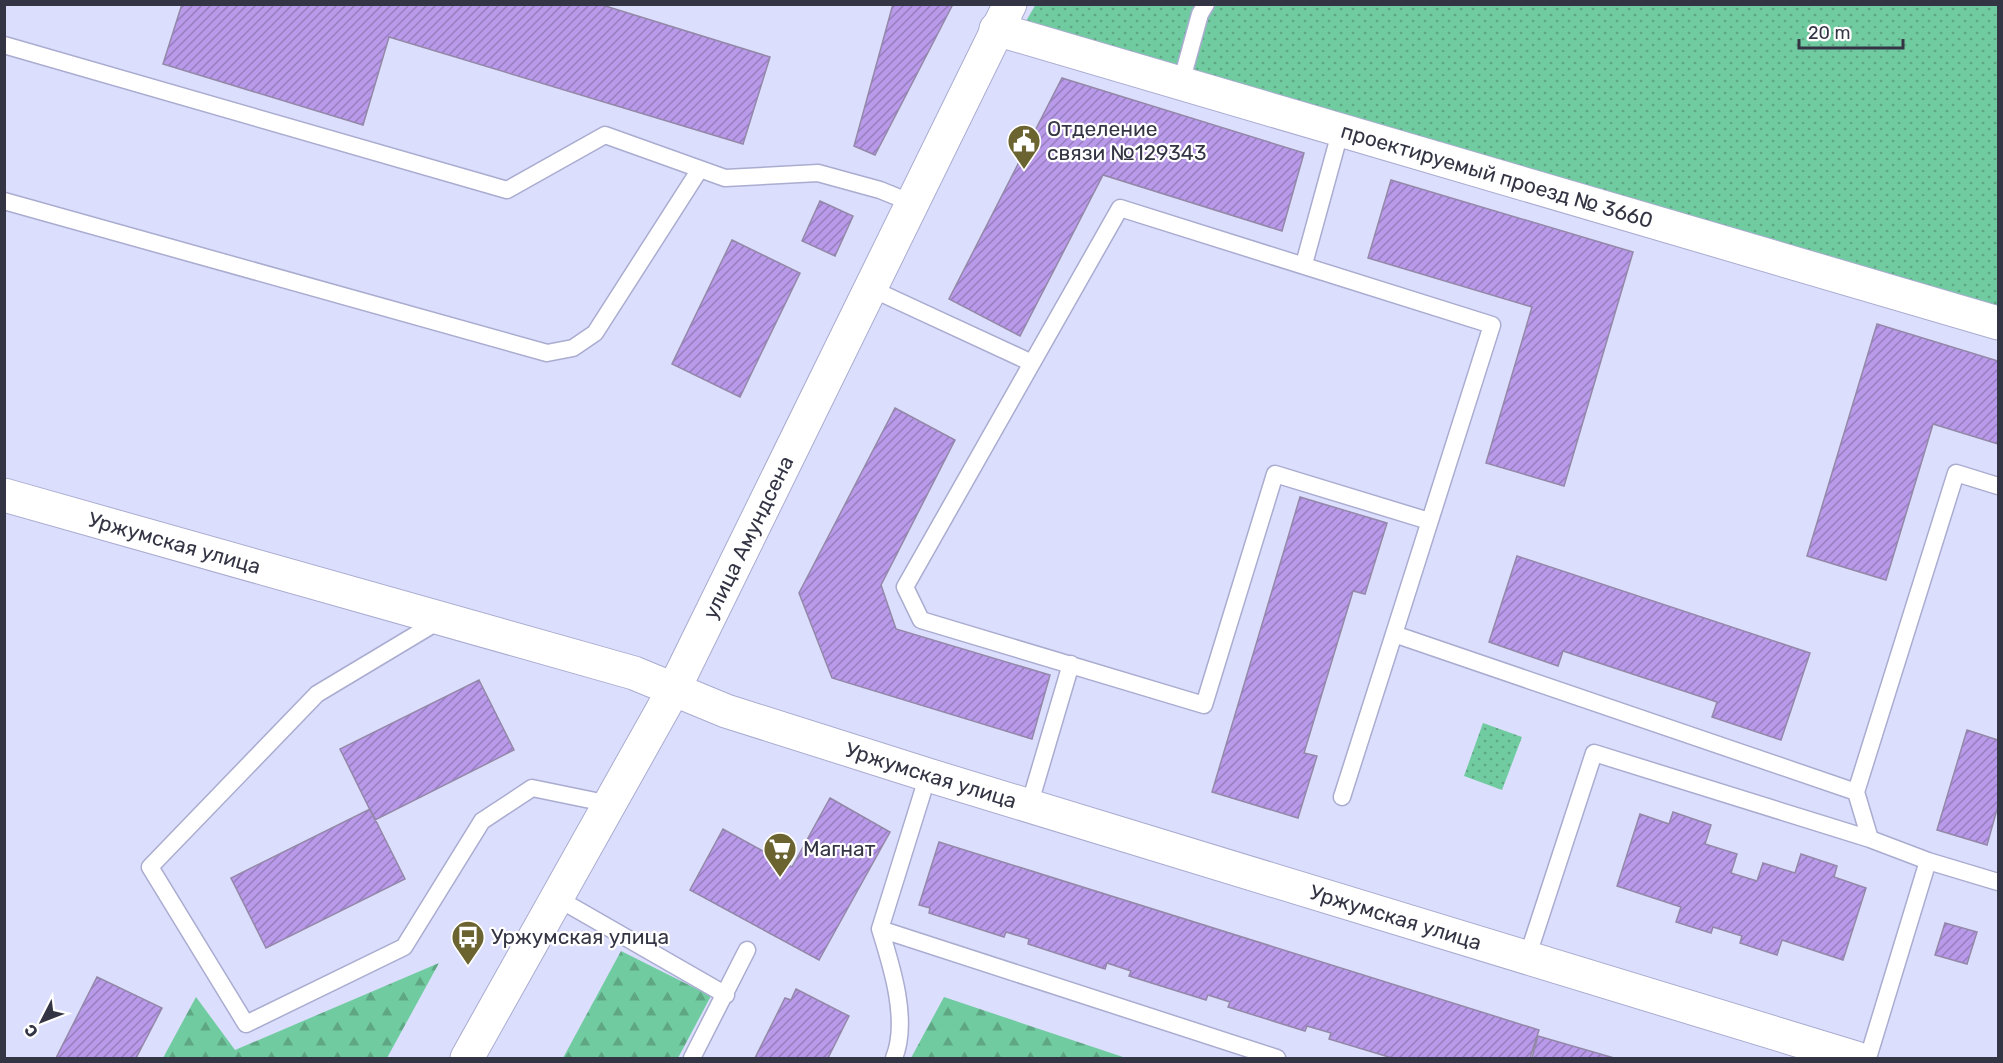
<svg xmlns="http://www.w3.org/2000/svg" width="2003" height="1063" font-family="Rubik,sans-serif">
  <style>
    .forest { fill: url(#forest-firs) }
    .park { fill: url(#park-dots) }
    .building { fill: url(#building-hatch); stroke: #9488a9; stroke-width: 1.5 }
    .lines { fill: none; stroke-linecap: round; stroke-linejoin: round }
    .service-casing { stroke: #aaacd0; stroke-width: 19 }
    .minor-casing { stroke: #aaacd0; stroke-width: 35 }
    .tertiary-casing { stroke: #aaacd0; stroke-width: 35 }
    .service { stroke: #fff; stroke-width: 16 }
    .minor { stroke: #fff; stroke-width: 33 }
    .tertiary { stroke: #fff; stroke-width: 33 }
    .labels { text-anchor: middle; stroke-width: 4.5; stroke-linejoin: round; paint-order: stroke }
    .poi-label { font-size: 21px; fill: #343544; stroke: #fff; text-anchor: start }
    .street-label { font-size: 21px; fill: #343544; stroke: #fff }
  </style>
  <defs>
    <pattern id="forest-firs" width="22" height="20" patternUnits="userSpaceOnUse" patternTransform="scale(1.5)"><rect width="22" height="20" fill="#71cba0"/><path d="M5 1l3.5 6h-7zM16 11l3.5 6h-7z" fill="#5ea684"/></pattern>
    <pattern id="park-dots" width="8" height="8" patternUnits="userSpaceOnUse" patternTransform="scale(1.5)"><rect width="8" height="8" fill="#71cba0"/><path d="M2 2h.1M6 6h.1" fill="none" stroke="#5ea684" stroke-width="1.8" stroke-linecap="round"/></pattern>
    <pattern id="building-hatch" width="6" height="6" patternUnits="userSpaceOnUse" patternTransform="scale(1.5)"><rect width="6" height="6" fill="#b999e9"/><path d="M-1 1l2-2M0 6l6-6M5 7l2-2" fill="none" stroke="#977ebe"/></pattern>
  </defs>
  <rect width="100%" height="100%" fill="#dbdefc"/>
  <!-- forest -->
  <path class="forest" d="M 621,951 L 711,996 L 678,1058 L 563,1058 Z
    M 439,963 L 387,1058 L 163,1058 L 196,997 L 235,1050 Z
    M 944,997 L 1126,1058 L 911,1058 Z"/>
  <!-- park -->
  <path class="park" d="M 1036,4 L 1998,5 L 1998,308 L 1026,21 Z
    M 1483,723 L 1522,737 L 1502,790 L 1464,776 Z"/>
  <!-- building -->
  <path class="building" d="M 182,4 L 599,4 L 770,57 L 743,144 L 389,37 L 363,125 L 163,64 Z
    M 893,4 L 953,4 L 875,155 L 854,146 Z
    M 1062,78 L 1304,153 L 1282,231 L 1103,175 L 1020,336 L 949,299 Z
    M 1391,180 L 1633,252 L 1564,486 L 1486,463 L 1532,307 L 1368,258 Z
    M 820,201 L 853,216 L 835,256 L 802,241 Z
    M 732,240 L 800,273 L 740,397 L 672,364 Z
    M 1877,324 L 1998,361 L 1998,444 L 1933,424 L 1886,580 L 1807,556 Z
    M 895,408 L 955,440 L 881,585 L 896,629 L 1050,675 L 1032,739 L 832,678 L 799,593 Z
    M 1300,497 L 1387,523 L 1365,594 L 1353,591 L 1304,753 L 1317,756 L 1298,818 L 1212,792 Z
    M 1517,556 L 1810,653 L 1781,740 L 1712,717 L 1717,702 L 1563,651 L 1558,666 L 1489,642 Z
    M 479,680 L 514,750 L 375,820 L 340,749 Z
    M 1967,730 L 1998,740 L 1998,806 L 1987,845 L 1937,830 Z
    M 830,798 L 890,832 L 819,960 L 690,890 L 723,829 L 792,867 Z
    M 370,809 L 405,879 L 266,948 L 231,878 Z
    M 1673,812 L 1711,825 L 1705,844 L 1737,854 L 1731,873 L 1757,881 L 1763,863 L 1795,873 L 1801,854 L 1837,866 L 1834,877 L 1866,888 L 1843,960 L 1782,940 L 1777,955 L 1740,943 L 1742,936 L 1713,927 L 1711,933 L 1676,922 L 1681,907 L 1617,886 L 1640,814 L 1669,824 Z
    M 939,842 L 1539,1030 L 1530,1058 L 1392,1058 L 1329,1039 L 1331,1033 L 1307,1026 L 1305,1031 L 1228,1007 L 1230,1002 L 1208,995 L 1206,1000 L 1129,976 L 1131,971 L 1107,963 L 1105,969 L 1028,944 L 1029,939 L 1006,932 L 1004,937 L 929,913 L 930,908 L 919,905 Z
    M 1945,923 L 1977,932 L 1967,964 L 1935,955 Z
    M 97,977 L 162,1008 L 136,1058 L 56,1058 Z
    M 796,989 L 849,1016 L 828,1058 L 755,1058 L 785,998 L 791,1000 Z
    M 1538,1036 L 1614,1058 L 1532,1058 Z"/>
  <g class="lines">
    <defs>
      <path id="service" d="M 4,45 L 507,190 L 605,135 L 700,169 L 595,333 L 573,348 L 547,353 L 4,201
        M 1181,83 L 1200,14 L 1206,4
        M 700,169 L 725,178 L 818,173 L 880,190 L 912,203
        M 1304,264 L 1341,129
        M 870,288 L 1032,363
        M 1998,486 L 1956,473 L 1856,792 L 1870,839 L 1928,861 L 1998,882
        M 442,619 L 317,694 L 150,867 L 246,1024 L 404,947 L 482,821 L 532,788 L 610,804
        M 1394,634 L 1492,325 L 1120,208 L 905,587 L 921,620 L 1204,705 L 1275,474 L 1429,521
        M 928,775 L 880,929 L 1277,1058
        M 1342,797 L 1394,634 L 1856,792
        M 1029,806 L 1071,664
        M 557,898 L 726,995
        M 880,929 C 892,967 909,1021 894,1058
        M 1527,958 L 1594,753 L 1870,839
        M 692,1058 L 747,950
        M 1868,1058 L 1928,861"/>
      <g id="minor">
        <path id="s1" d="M 996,29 L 1998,323"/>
        <path id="s2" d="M 4,495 L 634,673 L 726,711 L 928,775 L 1856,1058"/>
      </g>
      <g id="tertiary">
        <path id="s3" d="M 467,1058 L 674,689 L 1010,4"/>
      </g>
    </defs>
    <!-- service casing -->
    <use href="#service" class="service-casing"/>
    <!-- minor casing -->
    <use href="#minor" class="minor-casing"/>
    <!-- tertiary casing -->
    <use href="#tertiary" class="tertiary-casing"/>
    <!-- service -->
    <use href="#service" class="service"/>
    <!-- minor -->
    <use href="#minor" class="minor"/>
    <!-- tertiary -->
    <use href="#tertiary" class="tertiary"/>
  </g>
  <!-- icons -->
  <defs>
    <symbol id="civic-pin" viewBox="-11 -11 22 30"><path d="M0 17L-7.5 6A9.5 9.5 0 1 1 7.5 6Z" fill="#6b6431" stroke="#fff"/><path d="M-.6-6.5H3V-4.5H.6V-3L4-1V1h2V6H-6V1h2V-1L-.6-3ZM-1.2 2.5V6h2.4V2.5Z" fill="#fff"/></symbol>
    <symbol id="supermarket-pin" viewBox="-11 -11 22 30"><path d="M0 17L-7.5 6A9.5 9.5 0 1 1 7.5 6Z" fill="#6b6431" stroke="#fff"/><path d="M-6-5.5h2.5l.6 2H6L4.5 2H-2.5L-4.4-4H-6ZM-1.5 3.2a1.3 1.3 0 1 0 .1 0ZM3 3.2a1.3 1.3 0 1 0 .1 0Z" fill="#fff"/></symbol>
    <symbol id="bus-pin" viewBox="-11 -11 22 30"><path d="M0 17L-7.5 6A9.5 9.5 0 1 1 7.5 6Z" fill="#6b6431" stroke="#fff"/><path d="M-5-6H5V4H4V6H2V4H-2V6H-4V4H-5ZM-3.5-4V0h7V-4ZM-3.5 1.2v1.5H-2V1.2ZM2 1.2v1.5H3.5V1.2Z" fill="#fff"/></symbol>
  </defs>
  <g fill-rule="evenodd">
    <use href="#civic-pin" x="1005" y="122" width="38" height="52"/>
    <use href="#supermarket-pin" x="761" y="830" width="38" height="52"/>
    <use href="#bus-pin" x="449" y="918" width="38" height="52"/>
  </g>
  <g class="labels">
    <!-- poi labels -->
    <g class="poi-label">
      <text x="1047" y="136">Отделение<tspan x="1047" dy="24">связи №129343</tspan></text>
      <text x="803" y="856">Магнат</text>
      <text x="491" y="944">Уржумская улица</text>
    </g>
    <!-- street labels -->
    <g class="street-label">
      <text dy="7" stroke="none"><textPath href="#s1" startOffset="522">проектируемый проезд № 3660</textPath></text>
      <text dy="7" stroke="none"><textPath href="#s3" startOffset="592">улица Амундсена</textPath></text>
      <text dy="7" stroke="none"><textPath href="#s2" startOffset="177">Уржумская улица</textPath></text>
      <text dy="7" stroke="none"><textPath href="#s2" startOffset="969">Уржумская улица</textPath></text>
      <text dy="7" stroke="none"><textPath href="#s2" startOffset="1455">Уржумская улица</textPath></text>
    </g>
  </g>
  <!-- border -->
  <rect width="2003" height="1063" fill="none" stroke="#343544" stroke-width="12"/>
  <!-- north arrow -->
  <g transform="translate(42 1021) rotate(228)" stroke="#ffffff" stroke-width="4.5" paint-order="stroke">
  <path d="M0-4.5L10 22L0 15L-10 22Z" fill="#343544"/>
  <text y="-9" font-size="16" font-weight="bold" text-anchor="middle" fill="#343544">С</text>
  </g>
  <!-- scale -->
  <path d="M1799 39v9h104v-9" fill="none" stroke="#343544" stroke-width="3"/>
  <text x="1808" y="39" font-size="18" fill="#343544" stroke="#ffffff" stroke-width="4.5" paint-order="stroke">20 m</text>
</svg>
